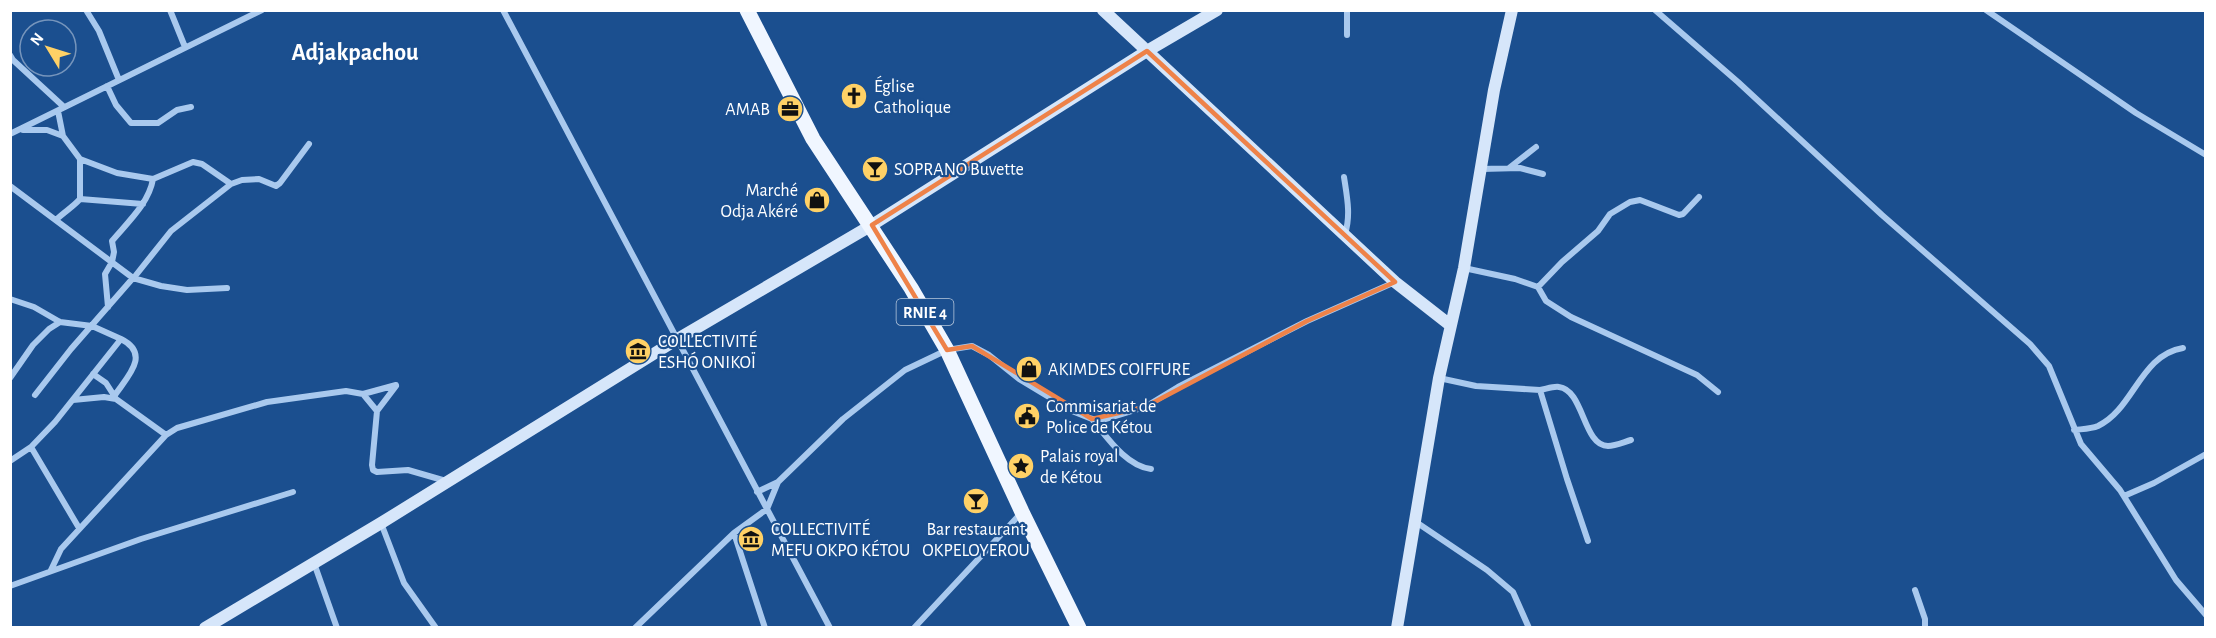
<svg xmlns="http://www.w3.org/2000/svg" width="2216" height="638" font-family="'Alegreya Sans',sans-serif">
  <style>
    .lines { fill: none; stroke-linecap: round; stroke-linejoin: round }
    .street { stroke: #a9c9ee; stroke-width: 6 }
    .secondary { stroke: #d6e6fa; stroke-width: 12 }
    .primary { stroke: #f0f6ff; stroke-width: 15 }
    .marked { fill: none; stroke: #ee8249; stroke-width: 4.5; stroke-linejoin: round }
    .labels { text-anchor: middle; stroke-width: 4.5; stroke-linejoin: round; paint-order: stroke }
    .shield { fill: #1b4f8f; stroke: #bbcadd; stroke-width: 1.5 }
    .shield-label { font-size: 16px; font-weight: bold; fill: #fff }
    .poi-label { font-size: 18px; fill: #fff; stroke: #1b4f8f; text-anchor: start }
    .district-label { font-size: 24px; font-weight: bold; fill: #fff; stroke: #1b4f8f }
  </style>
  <rect width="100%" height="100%" fill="#1b4f8f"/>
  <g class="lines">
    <!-- street -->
    <path class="street" d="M 86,10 L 99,31 L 119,80
      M 170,10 L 185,47
      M 503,10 L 830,628
      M 1347,10 L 1347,35
      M 1655,10 L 1738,82 L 1882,215 L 2030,344 L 2049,366 L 2081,444 L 2120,490 L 2176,580 L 2206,615
      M 1986,10 L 2136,113 L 2206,155
      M 10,55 L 13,60 L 64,107
      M 107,86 L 116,105 L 131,123 L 158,123 L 177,110 L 191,107
      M 58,111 L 63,136 L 80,159 L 117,173 L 153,179 L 193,162 L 202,164 L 231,184 L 242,180 L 259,179 L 276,186 L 280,183 L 309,144
      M 23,130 L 47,130 L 63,136
      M 10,134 L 262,10
      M 1509,168 L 1536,147
      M 1482,169 L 1520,168 L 1543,174
      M 1344,177 C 1347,197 1351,215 1345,234
      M 10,186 L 133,278 L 161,286 L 187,290 L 227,288
      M 80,199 L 80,159
      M 57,219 C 64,212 73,207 80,199 L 143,204
      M 1464,268 L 1515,279 L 1538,287 L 1546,301 L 1571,317 L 1697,375 L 1718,392
      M 136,275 L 171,231 L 231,184
      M 1538,287 L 1562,262 L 1598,231 L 1610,214 L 1630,202 L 1640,200 L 1679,215 L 1683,214 L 1699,197
      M 10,299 L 34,307 L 60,322 L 92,326 L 121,339 L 55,422 L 31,447 L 10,461
      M 108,307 L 105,274 L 112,262 L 114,252 L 112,241 C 128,222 149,203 153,179
      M 93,374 L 106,383 L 115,397
      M 10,378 L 33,345 L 49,329 L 60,322
      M 1439,378 L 1476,386 L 1540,390 L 1567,479 L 1588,541
      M 1540,390 C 1546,389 1554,386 1559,387 C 1584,390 1583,446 1608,446 C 1615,446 1624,442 1631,440
      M 363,394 L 396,385
      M 35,395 L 71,349 L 133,278
      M 115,395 C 128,376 151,354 121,339
      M 73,400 L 104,397 L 116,399 L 166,435
      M 377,411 L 396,386
      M 1092,419 C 1107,437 1126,466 1151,469
      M 2074,430 C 2082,429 2091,429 2098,426 C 2134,409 2140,355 2183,348
      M 31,447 L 79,528
      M 757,492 L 778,482
      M 2124,496 L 2154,483 L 2206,454
      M 1416,522 L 1487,570 L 1513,592 L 1529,628
      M 381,523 L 404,583 L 436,628
      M 734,533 L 765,628
      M 314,563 L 337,628
      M 51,570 L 61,549 L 166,435 L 177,428 L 267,402 L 346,391 L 363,394 L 377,411 L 372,465 L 373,470 L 377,472 L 408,470 L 446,481
      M 10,586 L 141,539 L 293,492
      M 1915,590 L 1925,619 L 1925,628
      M 635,628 L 734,533 L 767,509 L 778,482 L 843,419 L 905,370 L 947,350 L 972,346 L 989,355 L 1019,379 L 1072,411 L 1092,419 L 1106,419 L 1145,407 L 1178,387 L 1307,321 L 1395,282
      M 914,628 L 1022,512"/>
    <!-- secondary -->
    <path class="secondary" d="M 1103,10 L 1395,282 L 1450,325
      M 205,628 L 381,523 L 676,340 L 872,225 L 1147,51 L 1217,10
      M 1397,628 L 1439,378 L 1464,268 L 1494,90 L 1512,10"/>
    <!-- primary -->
    <path class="primary" d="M 747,10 L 813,139 L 911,288 L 947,350 L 1022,512 L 1079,628"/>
  </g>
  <!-- marked area -->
  <path class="marked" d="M 1147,51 L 1395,282 L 1307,321 L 1145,407 L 1092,419 L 972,346 L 947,350 L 872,225 Z"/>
  <!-- icons -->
  <defs>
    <symbol id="church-disc" viewBox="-11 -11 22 22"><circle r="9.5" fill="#ffd166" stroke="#1b4f8f"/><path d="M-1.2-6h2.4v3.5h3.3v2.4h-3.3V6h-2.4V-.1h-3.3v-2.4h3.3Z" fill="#111"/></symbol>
    <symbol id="office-disc" viewBox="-11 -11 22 22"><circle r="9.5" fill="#ffd166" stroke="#1b4f8f"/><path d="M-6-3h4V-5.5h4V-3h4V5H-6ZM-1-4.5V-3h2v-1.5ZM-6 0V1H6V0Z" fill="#111"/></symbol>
    <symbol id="bar-disc" viewBox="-11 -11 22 22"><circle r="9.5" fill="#ffd166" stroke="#1b4f8f"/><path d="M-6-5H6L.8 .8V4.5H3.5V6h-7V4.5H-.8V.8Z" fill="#111"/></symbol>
    <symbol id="shop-disc" viewBox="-11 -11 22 22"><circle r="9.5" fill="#ffd166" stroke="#1b4f8f"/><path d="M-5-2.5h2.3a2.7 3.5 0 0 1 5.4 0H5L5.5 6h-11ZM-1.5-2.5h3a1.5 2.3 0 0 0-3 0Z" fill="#111"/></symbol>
    <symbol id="museum-disc" viewBox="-11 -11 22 22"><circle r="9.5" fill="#ffd166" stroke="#1b4f8f"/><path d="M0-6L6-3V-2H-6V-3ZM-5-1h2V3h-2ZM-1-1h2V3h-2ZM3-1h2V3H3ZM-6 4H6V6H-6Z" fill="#111"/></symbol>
    <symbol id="civic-disc" viewBox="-11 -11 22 22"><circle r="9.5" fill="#ffd166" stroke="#1b4f8f"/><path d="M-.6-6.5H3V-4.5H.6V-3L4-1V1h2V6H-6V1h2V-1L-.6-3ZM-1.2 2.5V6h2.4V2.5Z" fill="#111"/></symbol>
    <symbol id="sight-disc" viewBox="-11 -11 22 22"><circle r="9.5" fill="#ffd166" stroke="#1b4f8f"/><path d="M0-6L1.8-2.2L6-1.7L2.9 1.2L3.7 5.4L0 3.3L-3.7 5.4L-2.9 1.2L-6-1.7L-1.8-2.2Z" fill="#111"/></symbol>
  </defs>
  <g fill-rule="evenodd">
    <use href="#church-disc" x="839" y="81" width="30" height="30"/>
    <use href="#office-disc" x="775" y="94" width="30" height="30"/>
    <use href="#bar-disc" x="860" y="154" width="30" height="30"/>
    <use href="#shop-disc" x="802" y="185" width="30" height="30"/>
    <use href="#museum-disc" x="623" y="336" width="30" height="30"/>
    <use href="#shop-disc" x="1014" y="354" width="30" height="30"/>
    <use href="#civic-disc" x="1012" y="401" width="30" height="30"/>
    <use href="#sight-disc" x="1006" y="451" width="30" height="30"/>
    <use href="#bar-disc" x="961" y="486" width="30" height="30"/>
    <use href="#museum-disc" x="736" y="524" width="30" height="30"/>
  </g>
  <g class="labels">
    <!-- shield labels -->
    <rect class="shield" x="896.5" y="299" width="57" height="26" rx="4.5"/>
    <g class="shield-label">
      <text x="925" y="318">RNIE 4</text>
    </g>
    <!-- poi labels -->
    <g class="poi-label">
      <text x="874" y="92">Église<tspan x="874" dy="21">Catholique</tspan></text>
      <text x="770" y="115" text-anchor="end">AMAB</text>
      <text x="894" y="175">SOPRANO Buvette</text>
      <text x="798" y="196" text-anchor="end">Marché<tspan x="798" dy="21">Odja Akéré</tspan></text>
      <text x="658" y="347">COLLECTIVITÉ<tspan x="658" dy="21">ESHÓ ONIKOÏ</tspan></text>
      <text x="1048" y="375">AKIMDES COIFFURE</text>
      <text x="1046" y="412">Commisariat de<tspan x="1046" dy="21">Police de Kétou</tspan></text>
      <text x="1040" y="462">Palais royal<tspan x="1040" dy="21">de Kétou</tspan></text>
      <text x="771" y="535">COLLECTIVITÉ<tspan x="771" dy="21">MEFU OKPO KÉTOU</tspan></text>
      <text x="976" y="535" text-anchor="middle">Bar restaurant<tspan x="976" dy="21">OKPELOYEROU</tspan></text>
    </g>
    <!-- district labels -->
    <g class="district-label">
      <text x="355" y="60">Adjakpachou</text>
    </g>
  </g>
  <!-- border -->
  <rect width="2216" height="638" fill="none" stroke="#ffffff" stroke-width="24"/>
  <!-- north arrow -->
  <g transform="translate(48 48) rotate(308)"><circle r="28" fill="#1b4f8f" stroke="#7695bc" stroke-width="1.5"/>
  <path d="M0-4.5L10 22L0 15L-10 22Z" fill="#ffd166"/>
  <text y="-9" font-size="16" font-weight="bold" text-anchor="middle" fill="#ffffff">N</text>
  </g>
</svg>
